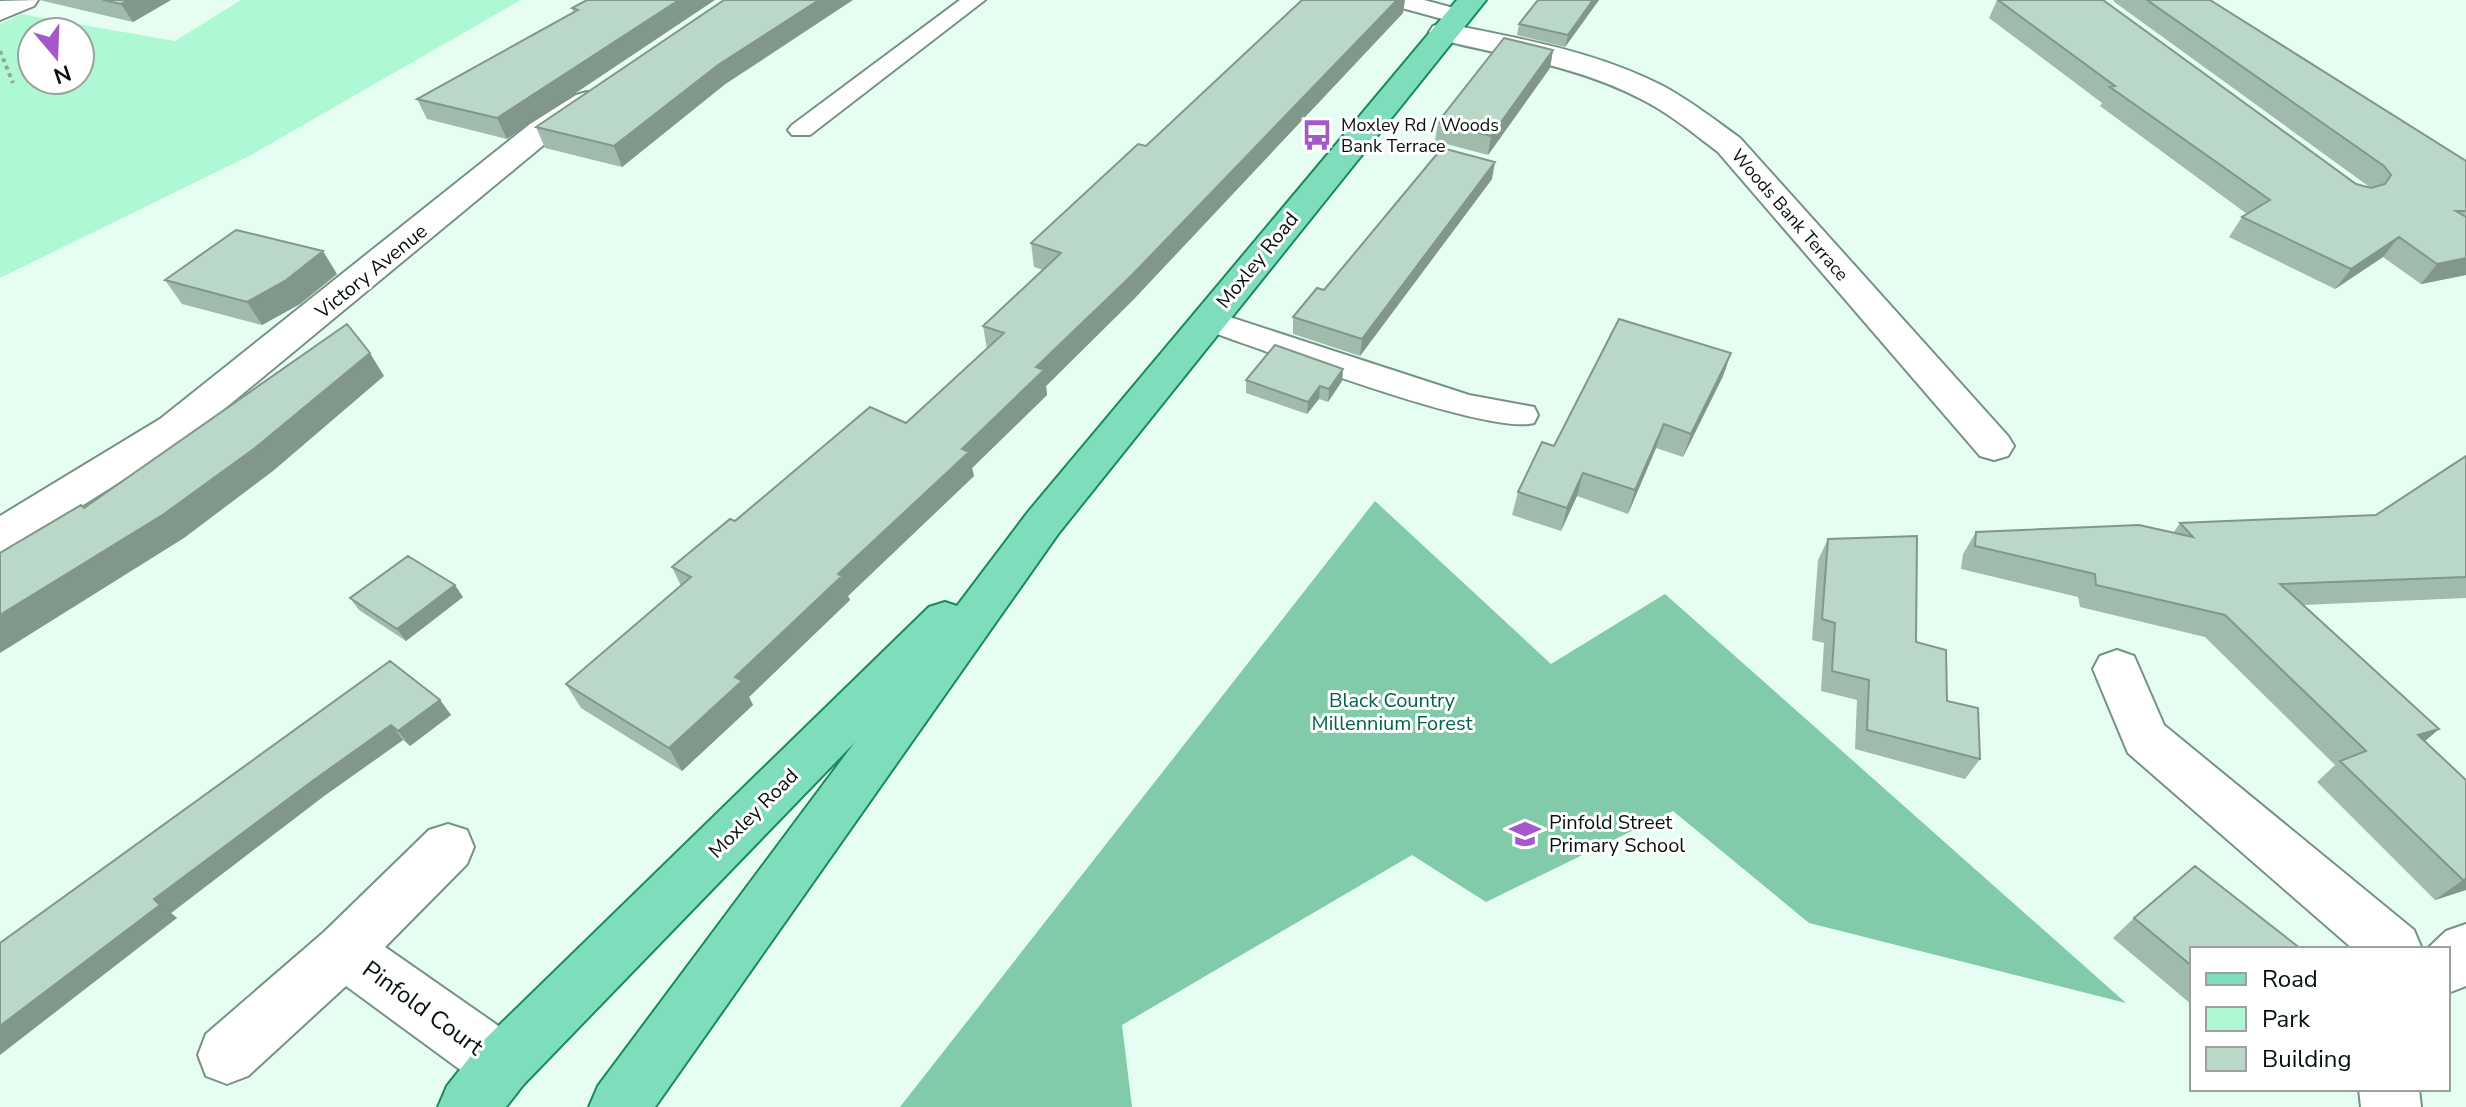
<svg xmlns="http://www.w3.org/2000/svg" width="2466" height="1107" font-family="'Nunito Sans',sans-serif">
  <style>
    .green { fill: #aff8d4; fill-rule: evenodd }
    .forest { fill: #81cba8 }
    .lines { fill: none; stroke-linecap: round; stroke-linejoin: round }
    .lane-casing { stroke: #769284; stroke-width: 4 }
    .street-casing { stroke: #769284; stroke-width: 4 }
    .primary-casing { stroke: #1c8862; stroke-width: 4 }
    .path { stroke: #93a69c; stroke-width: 4; stroke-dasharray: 4 4; stroke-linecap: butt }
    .lane { fill: #fff; fill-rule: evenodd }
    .street { fill: #fff; fill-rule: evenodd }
    .primary { fill: #7edebc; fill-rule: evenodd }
    .wall { fill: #a0baac }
    .shaded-wall { fill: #82978c }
    .building { fill: #bad8c8; stroke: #82978c; stroke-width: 2 }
    .labels { text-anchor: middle; stroke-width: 6; stroke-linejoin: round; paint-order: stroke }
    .far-poi-label { font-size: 18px; fill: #07120d; stroke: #fff; text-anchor: start }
    .far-street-label { font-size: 18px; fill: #07120d; stroke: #fff }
    .street-label { font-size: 20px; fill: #07120d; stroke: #fff }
    .park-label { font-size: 20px; fill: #006444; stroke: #fff }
    .poi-label { font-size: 20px; fill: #07120d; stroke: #fff; text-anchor: start }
    .near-street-label { font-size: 24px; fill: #07120d; stroke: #fff }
  </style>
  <rect width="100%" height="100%" fill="#e6fef1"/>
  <!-- green -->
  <path class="green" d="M 241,0 L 521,0 L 251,155 L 0,278 L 0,24 L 21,14 L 175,41 ZM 32,32 L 80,32 L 80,80 L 32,80 Z"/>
  <!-- forest -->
  <path class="forest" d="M 1375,501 L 1551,664 L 1665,594 L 2126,1003 L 1809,923 L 1673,811 L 1486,902 L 1412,855 L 1122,1025 L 1132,1107 L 900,1107 Z"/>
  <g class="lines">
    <defs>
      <path id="lane" d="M 960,0 L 985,0 L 810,135 L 792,135 L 788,130 L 792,125 Z
        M 1388,0 L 1424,0 L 1465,11 L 1468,16 L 1457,23 L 1391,5 Z
        M 1208,310 L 1469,395 L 1534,407 L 1538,415 L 1534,423 C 1486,436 1257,347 1197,327 L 1193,320 L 1197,313 Z"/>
      <path id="street" d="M 38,0 L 34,6 L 0,20 L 0,1 Z
        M 1443,23 C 1517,38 1595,51 1663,86 C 1691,101 1715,120 1740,138 L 2008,436 L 2014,446 L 2008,456 L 1994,460 L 1980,456 L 1718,152 C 1693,133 1669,113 1641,99 C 1576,65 1504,56 1433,38 L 1429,32 L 1433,26 Z
        M 587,92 L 598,95 L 602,101 L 598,107 L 552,138 L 188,439 L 15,548 L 0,553 L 0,516 L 160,419 L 530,124 L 576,95 Z
        M 2117,650 L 2134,656 L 2164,725 L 2414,930 L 2422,949 L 2353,949 L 2128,753 L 2093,669 L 2100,656 Z
        M 448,824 L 467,830 L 474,847 L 467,864 L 385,947 L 523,1043 L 532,1064 L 523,1085 L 502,1094 L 481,1085 L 346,986 L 248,1076 L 227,1084 L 206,1076 L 198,1055 L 206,1034 L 324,932 L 429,830 Z
        M 2466,924 L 2466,986 L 2448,993 L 2448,949 L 2427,949 L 2446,931 Z
        M 2359,1089 L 2419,1089 L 2421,1107 L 2361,1107 Z"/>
      <path id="primary" d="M 1457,0 L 1486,0 L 1058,534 L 655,1107 L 589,1107 L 598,1086 L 855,742 L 523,1085 L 506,1107 L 438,1107 L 447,1086 L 481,1043 L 929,607 L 945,602 L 957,606 L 1028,512 Z"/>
    </defs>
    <!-- lane casing -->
    <use href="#lane" class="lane-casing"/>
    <!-- street casing -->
    <use href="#street" class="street-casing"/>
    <!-- primary casing -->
    <use href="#primary" class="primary-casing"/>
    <!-- path -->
    <path class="path" d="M 0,51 L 13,83"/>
    <!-- lane -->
    <use href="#lane" class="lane"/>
    <!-- street -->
    <use href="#street" class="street"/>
    <!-- primary -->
    <use href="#primary" class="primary"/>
  </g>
  <!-- wall -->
  <path class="wall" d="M 39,0 L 171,0 L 133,22 Z
    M 587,0 L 507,139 L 427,119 L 417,99 L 574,12 L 572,8 Z
    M 1538,0 L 1599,0 L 1565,47 L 1517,35 L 1519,24 Z
    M 1997,0 L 2103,0 L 2356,184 L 2371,188 L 2113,1 L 2114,0 L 2210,0 L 2466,161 L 2466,275 L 2421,284 L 2383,257 L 2335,289 L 2229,237 L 2242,217 L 2247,214 L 2100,106 L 2102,103 L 1989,18 Z
    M 1403,13 L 1133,300 L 1046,386 L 1047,395 L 972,468 L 974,476 L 848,596 L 850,600 L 749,697 L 753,705 L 682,771 L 581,708 L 566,684 L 681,586 L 672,567 L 735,521 L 906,423 L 987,349 L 983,326 L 1043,270 L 1034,267 L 1031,243 L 1146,146 Z
    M 1553,50 L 1550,68 L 1488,155 L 1435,141 L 1438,122 Z
    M 724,85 L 622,167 L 545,148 L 536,127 Z
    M 1492,179 L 1360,356 L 1293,334 L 1293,317 L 1324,290 Z
    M 337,274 L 300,304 L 262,325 L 182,304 L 165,280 Z
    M 1731,353 L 1723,376 L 1683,457 L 1656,448 L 1628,514 L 1577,496 L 1561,531 L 1512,515 L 1518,492 L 1554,446 Z
    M 1343,369 L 1342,381 L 1328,402 L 1319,399 L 1307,414 L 1246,393 L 1246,380 Z
    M 2466,456 L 2466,598 L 2303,605 L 2439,729 L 2424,742 L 2466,780 L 2466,890 L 2435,900 L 2317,782 L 2335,765 L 2205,637 L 2080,607 L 2078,597 L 1961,569 L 1963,554 L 1976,532 L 2173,533 L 2180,523 L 2376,515 Z
    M 1828,539 L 1916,642 L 1980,759 L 1965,779 L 1855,749 L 1857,700 L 1821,691 L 1824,643 L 1812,640 L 1818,560 Z
    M 463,597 L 406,641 L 359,610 L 350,598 Z
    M 440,700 L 451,715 L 410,746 L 403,740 L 324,796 L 171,913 L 177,918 L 0,943 Z
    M 2134,918 L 2192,949 L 2192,1005 L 2113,938 Z"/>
  <!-- shaded-wall -->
  <path class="shaded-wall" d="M 129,0 L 171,0 L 133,22 L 121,4 Z
    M 679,0 L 715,0 L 507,139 L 497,118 Z
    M 819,0 L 853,0 L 724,85 L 622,167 L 614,146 L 718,65 Z
    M 1397,0 L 1405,0 L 1403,13 L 1133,300 L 1046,386 L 1047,395 L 972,468 L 974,476 L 848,596 L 850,600 L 749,697 L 753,705 L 682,771 L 669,748 L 735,677 L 838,574 L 962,449 L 1036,367 Z
    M 1593,0 L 1599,0 L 1565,47 L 1568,35 Z
    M 1553,50 L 1550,68 L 1488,155 L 1491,136 Z
    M 1495,162 L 1492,179 L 1360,356 L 1362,339 Z
    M 2399,237 L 2383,257 L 2335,289 L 2351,269 Z
    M 323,251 L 337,274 L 300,304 L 262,325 L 247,302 Z
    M 2466,258 L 2466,275 L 2421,284 L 2437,264 Z
    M 370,353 L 384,376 L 273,471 L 184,538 L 0,653 L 0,615 Z
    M 1731,353 L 1723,376 L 1683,457 L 1691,434 Z
    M 1343,369 L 1342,381 L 1328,402 L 1329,389 Z
    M 1320,386 L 1319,399 L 1307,414 L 1308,402 Z
    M 1664,424 L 1656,448 L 1628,514 L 1635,490 Z
    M 1583,473 L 1577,496 L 1561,531 L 1567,508 Z
    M 455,585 L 463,597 L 406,641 L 397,629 Z
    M 440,700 L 451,715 L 410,746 L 398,731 Z
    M 391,725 L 403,740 L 324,796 L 171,913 L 177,918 L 0,1055 L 0,1026 L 154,899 L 311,782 Z
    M 2439,729 L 2414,750 L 2418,735 Z
    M 2466,879 L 2466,890 L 2435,900 L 2463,880 Z"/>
  <!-- building -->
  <path class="building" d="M 103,0 L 129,0 L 121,4 Z
    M 587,0 L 679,0 L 497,118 L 417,99 L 578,10 L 572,8 Z
    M 724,0 L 819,0 L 718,65 L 614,146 L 536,127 Z
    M 1302,0 L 1397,0 L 1131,276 L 1036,367 L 1044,370 L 962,449 L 969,452 L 838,574 L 842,576 L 735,677 L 742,681 L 669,748 L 566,684 L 691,577 L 672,567 L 730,519 L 735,521 L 870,407 L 906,423 L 1004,333 L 983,326 L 1061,253 L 1031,243 L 1138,144 L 1146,146 Z
    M 1538,0 L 1593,0 L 1568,35 L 1519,24 Z
    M 1998,0 L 2103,0 L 2356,184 L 2371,188 L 2385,184 L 2391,175 L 2384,166 L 2147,0 L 2210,0 L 2466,161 L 2466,211 L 2456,211 L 2466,217 L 2466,258 L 2437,264 L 2399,237 L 2351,269 L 2242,217 L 2270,200 L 2110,87 L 2115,86 Z
    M 1504,38 L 1553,50 L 1491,136 L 1438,122 Z
    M 1442,148 L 1495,162 L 1362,339 L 1293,317 L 1317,288 L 1324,290 Z
    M 236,230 L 323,251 L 285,281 L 247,302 L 165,280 Z
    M 1619,319 L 1731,353 L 1691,434 L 1664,424 L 1635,490 L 1583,473 L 1567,508 L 1518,492 L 1542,442 L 1554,446 Z
    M 347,324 L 370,353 L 255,448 L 164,514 L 0,615 L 0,553 L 81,505 L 84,508 Z
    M 1275,345 L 1343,369 L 1329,389 L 1320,386 L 1308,402 L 1246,380 Z
    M 2466,456 L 2466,577 L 2280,584 L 2439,729 L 2418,735 L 2466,780 L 2466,879 L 2463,880 L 2340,761 L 2366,751 L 2225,615 L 2096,585 L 2095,574 L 1975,546 L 1976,532 L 2139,525 L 2193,537 L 2180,523 L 2376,515 Z
    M 1917,536 L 1916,642 L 1946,650 L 1947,701 L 1978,708 L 1980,759 L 1867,730 L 1869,680 L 1832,671 L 1835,623 L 1822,619 L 1828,539 Z
    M 408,556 L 455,585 L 397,629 L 350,598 Z
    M 390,661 L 440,700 L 398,731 L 391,725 L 311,782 L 154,899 L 160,905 L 0,1026 L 0,943 Z
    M 2195,866 L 2301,949 L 2192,949 L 2192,966 L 2134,918 Z"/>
  <!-- icons -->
  <defs>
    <symbol id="bus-bare" viewBox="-9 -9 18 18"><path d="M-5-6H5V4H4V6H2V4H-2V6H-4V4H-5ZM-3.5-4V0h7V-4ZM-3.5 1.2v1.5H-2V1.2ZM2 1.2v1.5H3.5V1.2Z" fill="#a458ca" stroke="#fff" stroke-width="2.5" paint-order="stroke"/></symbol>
    <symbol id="school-bare" viewBox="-9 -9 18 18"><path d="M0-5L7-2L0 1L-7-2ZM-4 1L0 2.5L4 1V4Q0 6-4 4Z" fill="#a458ca" stroke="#fff" stroke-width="2.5" paint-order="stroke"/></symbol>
  </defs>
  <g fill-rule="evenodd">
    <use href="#bus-bare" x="1295" y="113" width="44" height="44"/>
    <use href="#school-bare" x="1503" y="812" width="44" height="44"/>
  </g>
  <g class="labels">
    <!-- far-poi labels -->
    <g class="far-poi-label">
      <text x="1341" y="131">Moxley Rd / Woods<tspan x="1341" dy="21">Bank Terrace</tspan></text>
    </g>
    <!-- far-street labels -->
    <g class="far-street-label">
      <text transform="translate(1790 215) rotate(49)" y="6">Woods Bank Terrace</text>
    </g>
    <!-- street labels -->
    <g class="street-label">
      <text transform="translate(1257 260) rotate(-51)" y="7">Moxley Road</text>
      <text transform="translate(371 271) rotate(-39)" y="7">Victory Avenue</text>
      <text transform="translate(753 813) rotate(-45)" y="7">Moxley Road</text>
    </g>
    <!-- park labels -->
    <g class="park-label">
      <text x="1392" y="707">Black Country<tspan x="1392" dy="23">Millennium Forest</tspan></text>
    </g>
    <!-- poi labels -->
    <g class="poi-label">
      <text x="1549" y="829">Pinfold Street<tspan x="1549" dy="23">Primary School</tspan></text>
    </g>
    <!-- near-street labels -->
    <g class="near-street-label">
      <text transform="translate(423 1008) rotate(36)" y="8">Pinfold Court</text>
    </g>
  </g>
  <!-- legend -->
  <rect x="2190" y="947" width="260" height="144" fill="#ffffff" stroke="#9ca09e" stroke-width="2"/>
  <rect x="2206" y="973" width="40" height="12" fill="#7edebc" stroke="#9ca09e" stroke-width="2"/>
  <text x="2262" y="987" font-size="24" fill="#07120d">Road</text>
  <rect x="2206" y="1007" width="40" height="24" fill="#aff8d4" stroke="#9ca09e" stroke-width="2"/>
  <text x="2262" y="1027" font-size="24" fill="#07120d">Park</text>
  <rect x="2206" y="1047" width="40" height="24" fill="#bad8c8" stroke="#9ca09e" stroke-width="2"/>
  <text x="2262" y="1067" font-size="24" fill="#07120d">Building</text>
  <!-- north arrow -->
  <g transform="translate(56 56) rotate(161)"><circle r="38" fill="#ffffff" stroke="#9ca09e" stroke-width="2"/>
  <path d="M0-6L14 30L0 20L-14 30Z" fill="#a458ca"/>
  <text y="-12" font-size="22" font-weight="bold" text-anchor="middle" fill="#07120d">N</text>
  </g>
</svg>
